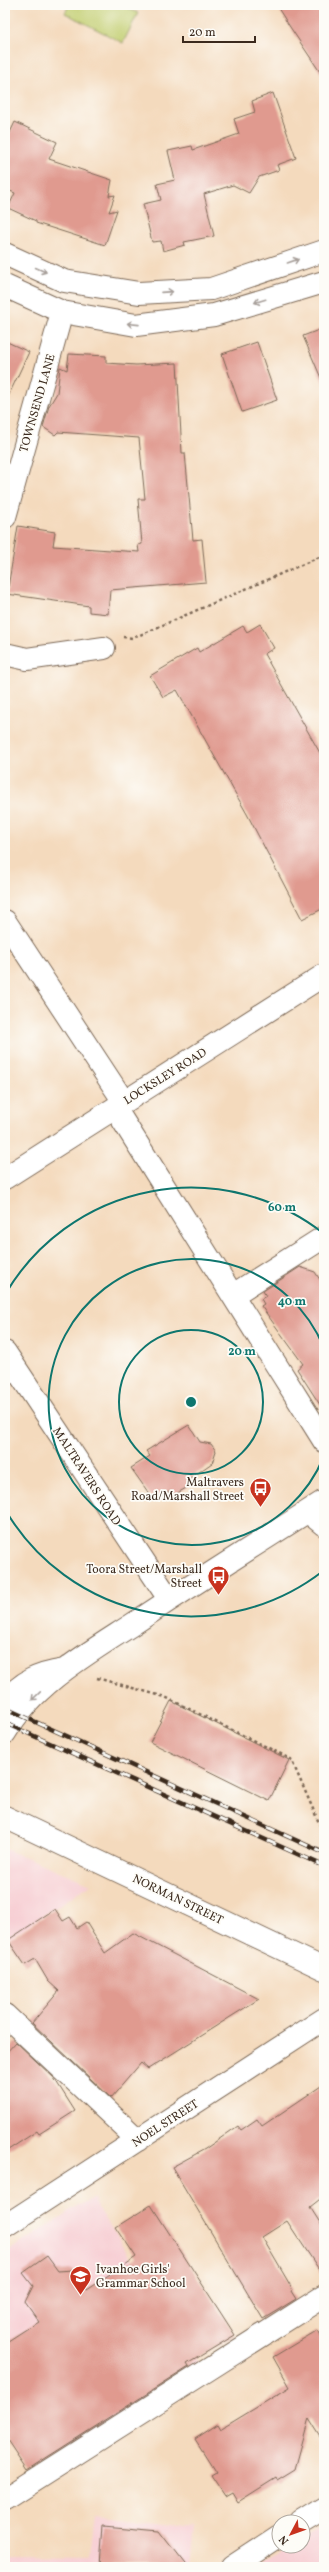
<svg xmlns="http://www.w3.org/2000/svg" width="329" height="2572" font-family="Vollkorn,serif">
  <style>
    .built { fill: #f7cfd4 }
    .green { fill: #c1cd6e; stroke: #7e7c46 }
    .building { fill: #e09a8f }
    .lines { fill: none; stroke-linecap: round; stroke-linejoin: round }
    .minor-casing { stroke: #7c6856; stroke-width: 24 }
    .path { stroke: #7c6856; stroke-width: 2.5; stroke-dasharray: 3 3; stroke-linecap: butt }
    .minor { stroke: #fff; stroke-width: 22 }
    .rail-casing { stroke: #3b2a1e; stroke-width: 4.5 }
    .rail { stroke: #fdfcf7; stroke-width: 3; stroke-dasharray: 9; stroke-linecap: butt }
    .oneway { stroke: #a79f9a }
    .ring { fill: none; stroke: #0f766e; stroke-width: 2 }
    .labels { text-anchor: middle; stroke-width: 3.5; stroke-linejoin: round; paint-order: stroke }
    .street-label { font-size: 12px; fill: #3b2a1e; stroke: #fdfcf7 }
    .poi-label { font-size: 12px; fill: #3b2a1e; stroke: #fdfcf7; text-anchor: end }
    .centre { fill: #0f766e; stroke: #fdfcf7; stroke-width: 2 }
    .ring-label { font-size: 12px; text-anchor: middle; font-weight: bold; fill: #0f766e; stroke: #fdfcf7; stroke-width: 3.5; stroke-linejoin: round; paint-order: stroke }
  </style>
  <rect width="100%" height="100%" fill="#fdfcf7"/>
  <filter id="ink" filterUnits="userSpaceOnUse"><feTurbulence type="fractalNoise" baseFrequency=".025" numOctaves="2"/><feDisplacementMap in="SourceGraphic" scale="8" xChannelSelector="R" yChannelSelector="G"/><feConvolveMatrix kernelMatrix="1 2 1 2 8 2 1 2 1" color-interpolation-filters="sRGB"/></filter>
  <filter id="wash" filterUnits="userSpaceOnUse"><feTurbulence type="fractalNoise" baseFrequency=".012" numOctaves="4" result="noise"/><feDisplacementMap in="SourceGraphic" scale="16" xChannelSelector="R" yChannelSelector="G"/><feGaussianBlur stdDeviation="0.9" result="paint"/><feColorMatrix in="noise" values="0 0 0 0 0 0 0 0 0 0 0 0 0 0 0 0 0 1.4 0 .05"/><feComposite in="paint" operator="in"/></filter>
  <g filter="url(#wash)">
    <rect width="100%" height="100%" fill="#f4dabd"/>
    <!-- built -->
    <path class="built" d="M 5,1849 L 91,1884 L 5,1941 Z
      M 92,2198 L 200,2366 L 74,2447 L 5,2338 L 5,2253 Z
      M 95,2516 L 194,2529 L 190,2567 L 5,2567 L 5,2555 L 90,2556 Z
      M 317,2532 L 324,2532 L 324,2567 L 262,2567 L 295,2546 L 303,2546 L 303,2541 Z"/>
    <!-- green -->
    <path class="green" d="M 69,5 L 122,5 L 138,13 L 123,43 L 65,13 Z"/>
    <g id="blocks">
      <!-- building -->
      <path class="building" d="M 276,5 L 324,5 L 324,78 L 290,27 Z
        M 273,93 L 296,158 L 277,165 L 279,170 L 259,177 L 249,193 L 233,185 L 204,194 L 214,236 L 184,242 L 185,245 L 163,251 L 161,241 L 152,242 L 143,204 L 161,200 L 157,184 L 175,180 L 168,151 L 192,146 L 193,150 L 239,134 L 234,119 L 255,112 L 252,101 Z
        M 15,122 L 57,142 L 49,159 L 112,180 L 109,196 L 115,195 L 109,212 L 117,210 L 105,245 L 36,223 L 36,221 L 8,208 L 15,193 L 5,189 L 5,143 Z
        M 324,328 L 324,385 L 303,336 Z
        M 5,341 L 29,352 L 5,403 Z
        M 257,342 L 277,400 L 242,412 L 222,354 Z
        M 69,354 L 106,356 L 106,363 L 136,365 L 177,363 L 182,453 L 185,453 L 193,540 L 202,539 L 206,582 L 110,590 L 108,614 L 89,612 L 89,606 L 7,594 L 18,526 L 55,532 L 53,546 L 139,552 L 138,545 L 142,544 L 138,499 L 145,499 L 139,438 L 58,432 L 55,435 L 43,427 L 49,406 L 57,393 L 60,367 L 67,370 Z
        M 260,624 L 274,648 L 264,654 L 324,760 L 324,908 L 302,919 L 247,814 L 177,690 L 163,697 L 150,676 L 197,648 L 199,652 L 243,626 L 247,632 Z
        M 300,1267 L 315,1272 L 324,1286 L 324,1411 L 297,1369 L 303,1364 L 261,1306 L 264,1304 L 261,1299 L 266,1296 L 263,1291 Z
        M 189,1425 L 200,1442 L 211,1444 L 216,1451 L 212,1463 L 189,1479 L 193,1484 L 174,1495 L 171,1491 L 153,1499 L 131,1468 L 150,1456 L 146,1451 Z
        M 171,1701 L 289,1760 L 269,1801 L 150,1742 Z
        M 55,1909 L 63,1921 L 70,1917 L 77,1928 L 86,1922 L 105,1953 L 133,1933 L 259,1999 L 148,2069 L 141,2063 L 111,2098 L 32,2023 L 59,1991 L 48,1981 L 35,1959 L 25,1965 L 8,1940 Z
        M 16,2042 L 54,2078 L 75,2111 L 39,2134 L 37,2131 L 5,2152 L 5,2054 Z
        M 324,2084 L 324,2196 L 310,2207 L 324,2229 L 324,2277 L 287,2221 L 262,2237 L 293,2290 L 291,2291 L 296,2299 L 263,2319 L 172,2167 L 205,2149 L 238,2126 L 241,2130 L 257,2119 L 262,2126 Z
        M 151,2205 L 235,2335 L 187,2364 L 189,2367 L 27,2470 L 5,2437 L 5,2344 L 39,2322 L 25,2302 L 33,2286 L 23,2273 L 47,2256 L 58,2271 L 73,2270 L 86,2290 L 136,2257 L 116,2227 Z
        M 318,2330 L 324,2341 L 324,2442 L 309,2418 L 295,2469 L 277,2480 L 276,2478 L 238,2502 L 232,2492 L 225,2496 L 211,2475 L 216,2472 L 195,2439 L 218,2424 L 221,2429 L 290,2387 L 273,2357 Z
        M 103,2526 L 160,2531 L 188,2567 L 100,2567 Z"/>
    </g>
  </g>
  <g filter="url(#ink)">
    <use href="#blocks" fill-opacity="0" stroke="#7c6856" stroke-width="1"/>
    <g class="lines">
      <defs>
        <path id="minor" d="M 5,254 L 64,281 L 139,293 L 211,289 L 324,251
          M 5,286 L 62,312 L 136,325 L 214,315 L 324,282
          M 5,517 L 62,312
          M 5,654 L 27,659 L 104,648
          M 5,921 L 124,1102
          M 115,1108 L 324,1441
          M 5,1178 L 324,975
          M 233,1295 L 324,1237
          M 5,1352 L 169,1599
          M 308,1512 L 324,1525
          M 5,1702 C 22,1681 38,1674 64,1670
          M 5,1733 C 34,1684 87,1654 133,1624 C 196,1582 260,1542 324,1501
          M 5,1817 L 324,1969
          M 5,2015 L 138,2140
          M 5,2226 L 324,2019
          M 5,2499 L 324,2296
          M 301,2522 L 324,2508
          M 232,2567 L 279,2536"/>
      </defs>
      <!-- minor casing -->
      <use href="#minor" class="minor-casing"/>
      <!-- path -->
      <path class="path" d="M 123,637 L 133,638 L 324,555
        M 97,1678 L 165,1697 L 291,1759 L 320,1825 L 324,1827"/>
      <!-- minor -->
      <use href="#minor" class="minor"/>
      <defs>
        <path id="rail" d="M 5,1708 L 324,1853
          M 5,1723 L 324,1866"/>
      </defs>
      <!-- rail casing -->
      <use href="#rail" class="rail-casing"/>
      <!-- rail -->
      <use href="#rail" class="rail"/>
    </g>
    <!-- one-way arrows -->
    <defs><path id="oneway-shaft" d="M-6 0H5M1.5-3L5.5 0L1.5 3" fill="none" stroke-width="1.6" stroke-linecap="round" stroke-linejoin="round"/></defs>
    <g class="oneway">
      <use href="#oneway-shaft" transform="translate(293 261) rotate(-19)"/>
      <use href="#oneway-shaft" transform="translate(41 270) rotate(24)"/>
      <use href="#oneway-shaft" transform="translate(167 292) rotate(-4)"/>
      <use href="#oneway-shaft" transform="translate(260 301) rotate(163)"/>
      <use href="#oneway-shaft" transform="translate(133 324) rotate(-174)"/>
      <use href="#oneway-shaft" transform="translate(36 1696) rotate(136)"/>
    </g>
  </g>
  <!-- distance rings -->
  <g class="ring">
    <circle cx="191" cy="1402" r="72"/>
    <path d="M324 1456A143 143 0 1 1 324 1348"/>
    <path d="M323 1571A215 215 0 0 1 6 1511M6 1293A215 215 0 0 1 323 1233"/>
  </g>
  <!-- icons -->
  <defs>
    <symbol id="bus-pin" viewBox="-11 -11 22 30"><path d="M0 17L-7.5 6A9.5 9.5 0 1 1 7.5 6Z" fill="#c8321e" stroke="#fdfcf7"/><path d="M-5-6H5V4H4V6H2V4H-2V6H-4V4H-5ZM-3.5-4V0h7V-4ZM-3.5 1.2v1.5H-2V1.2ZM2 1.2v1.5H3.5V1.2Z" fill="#fff"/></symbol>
    <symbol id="school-pin" viewBox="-11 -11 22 30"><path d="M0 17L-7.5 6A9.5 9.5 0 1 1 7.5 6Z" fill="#c8321e" stroke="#fdfcf7"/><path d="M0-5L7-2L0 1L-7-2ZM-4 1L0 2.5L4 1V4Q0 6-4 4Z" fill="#fff"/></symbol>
  </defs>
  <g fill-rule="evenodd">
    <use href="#bus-pin" x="248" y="1476" width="25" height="34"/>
    <use href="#bus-pin" x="206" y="1564" width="25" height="34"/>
    <use href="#school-pin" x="68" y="2264" width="25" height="34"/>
  </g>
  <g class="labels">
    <!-- street labels -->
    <g class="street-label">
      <text transform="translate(37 403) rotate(-74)" y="4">TOWNSEND LANE</text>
      <text transform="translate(165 1076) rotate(-32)" y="4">LOCKSLEY ROAD</text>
      <text transform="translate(87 1476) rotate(57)" y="4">MALTRAVERS ROAD</text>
      <text transform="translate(178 1899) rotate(26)" y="4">NORMAN STREET</text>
      <text transform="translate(165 2123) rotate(-33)" y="4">NOEL STREET</text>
    </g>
    <!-- poi labels -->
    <g class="poi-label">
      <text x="244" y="1486">Maltravers<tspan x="244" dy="14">Road/Marshall Street</tspan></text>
      <text x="202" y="1573">Toora Street/Marshall<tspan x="202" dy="14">Street</tspan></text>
      <text x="96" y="2273" text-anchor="start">Ivanhoe Girls'<tspan x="96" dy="14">Grammar School</tspan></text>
    </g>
  </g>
  <circle cx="191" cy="1402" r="6" class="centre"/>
  <g class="ring-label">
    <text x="282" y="1211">60 m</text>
    <text x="292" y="1305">40 m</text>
    <text x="242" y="1355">20 m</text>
  </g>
  <!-- margin -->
  <rect width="329" height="2572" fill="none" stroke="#fdfcf7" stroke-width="20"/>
  <!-- north arrow -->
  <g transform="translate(291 2534) rotate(229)"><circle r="19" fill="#fdfcf7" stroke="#afa8a0"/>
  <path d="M0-3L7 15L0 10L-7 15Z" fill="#c8321e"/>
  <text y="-6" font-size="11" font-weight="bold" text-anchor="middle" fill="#3b2a1e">N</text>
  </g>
  <!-- scale -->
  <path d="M183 36v6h72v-6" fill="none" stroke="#3b2a1e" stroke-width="2"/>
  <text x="189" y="36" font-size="12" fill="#3b2a1e" stroke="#fdfcf7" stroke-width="3" paint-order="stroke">20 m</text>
</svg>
